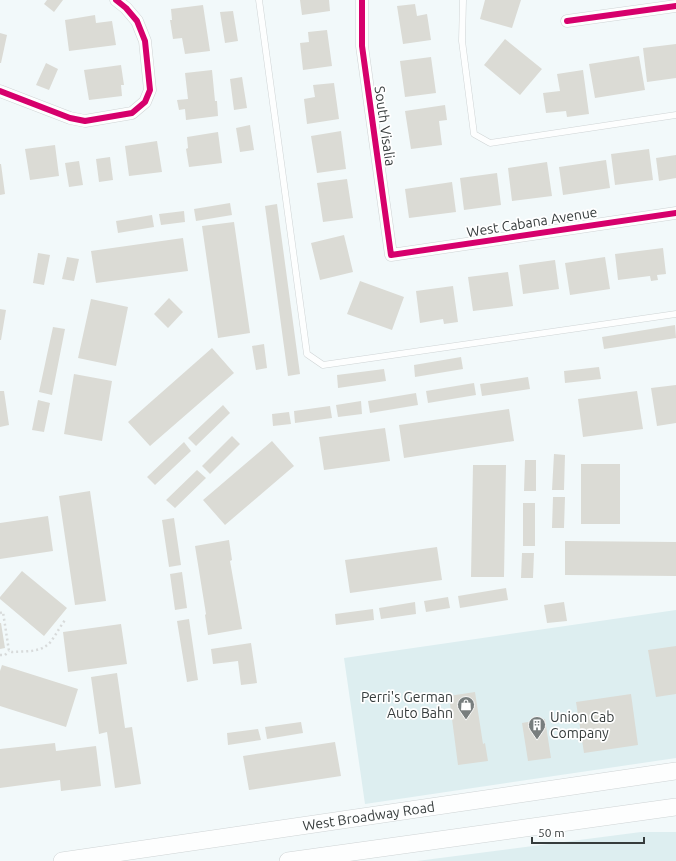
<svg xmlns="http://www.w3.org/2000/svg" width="676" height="861" font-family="Ubuntu,sans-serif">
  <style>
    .built { fill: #ddeef0 }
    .building { fill: #dbdbd5 }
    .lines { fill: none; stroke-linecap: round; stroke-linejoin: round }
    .service-casing { stroke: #cfd4d5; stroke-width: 7 }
    .minor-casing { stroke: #cfd4d5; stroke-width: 13 }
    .secondary-casing { stroke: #cfd4d5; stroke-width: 18 }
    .path { stroke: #d8dbdb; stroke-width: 2.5; stroke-dasharray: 2 3; stroke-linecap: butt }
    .service { stroke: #fdfefe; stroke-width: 6 }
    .minor { stroke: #fdfefe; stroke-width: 12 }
    .secondary { stroke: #fdfefe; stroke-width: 17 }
    .cycleway-casing { stroke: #fff; stroke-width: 8 }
    .cycleway { stroke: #d6006c; stroke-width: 6 }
    .labels { text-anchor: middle; stroke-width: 3.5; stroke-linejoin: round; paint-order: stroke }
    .street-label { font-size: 14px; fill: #363c3c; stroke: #fff }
    .poi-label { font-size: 14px; fill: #363c3c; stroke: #fff; text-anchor: end }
  </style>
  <rect width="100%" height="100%" fill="#f2f9fa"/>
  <!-- built -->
  <path class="built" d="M 676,610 L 676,758 L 365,804 L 344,658 Z
    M 641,832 L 676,832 L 676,861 L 417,861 Z"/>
  <!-- building -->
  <path class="building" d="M 47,0 L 63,0 L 54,12 L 44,4 Z
    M 300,0 L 329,0 L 330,11 L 302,15 Z
    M 485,0 L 521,0 L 512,28 L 480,19 Z
    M 415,4 L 417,16 L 427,14 L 431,40 L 403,44 L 397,6 Z
    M 203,5 L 210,51 L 185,54 L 182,38 L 173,39 L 170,20 L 172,20 L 171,9 Z
    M 233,11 L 238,41 L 225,43 L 220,12 Z
    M 95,15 L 96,23 L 112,21 L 116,45 L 69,51 L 65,20 Z
    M 327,30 L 332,66 L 303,70 L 300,43 L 309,42 L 308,32 Z
    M 0,33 L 7,35 L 1,63 L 0,63 Z
    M 505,39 L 542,69 L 520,95 L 484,65 Z
    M 676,44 L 676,78 L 647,82 L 643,48 Z
    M 639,56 L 645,90 L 595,98 L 589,64 Z
    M 431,57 L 436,93 L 405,97 L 400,61 Z
    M 46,63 L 58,69 L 49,90 L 36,85 Z
    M 121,65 L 124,85 L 121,85 L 122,96 L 89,100 L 84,70 Z
    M 212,70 L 215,101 L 217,101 L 218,116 L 186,120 L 185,109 L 179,110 L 177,100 L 188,99 L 185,73 Z
    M 583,70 L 589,114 L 567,117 L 566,111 L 546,113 L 543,93 L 560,91 L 557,74 Z
    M 242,77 L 247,108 L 234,110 L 230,79 Z
    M 334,83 L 339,119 L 307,124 L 304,99 L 315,97 L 313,85 Z
    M 445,105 L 447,120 L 439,121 L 442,145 L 411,149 L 405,111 Z
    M 250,125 L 254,150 L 240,152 L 236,128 Z
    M 341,131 L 346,169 L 317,173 L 311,136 Z
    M 218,132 L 222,163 L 189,167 L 186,149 L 188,148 L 187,137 Z
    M 157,141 L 162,172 L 129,176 L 125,146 Z
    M 55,145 L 59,176 L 30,180 L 25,149 Z
    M 649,149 L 653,180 L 615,185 L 611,154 Z
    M 676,155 L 676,178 L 659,181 L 656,158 Z
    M 110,157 L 113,180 L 99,182 L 96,159 Z
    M 606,160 L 610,188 L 563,195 L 559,167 Z
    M 79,161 L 83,185 L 69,187 L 65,163 Z
    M 547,162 L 552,196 L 512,201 L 508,168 Z
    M 0,164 L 1,164 L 5,194 L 0,195 Z
    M 497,173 L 501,205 L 464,210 L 460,178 Z
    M 347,179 L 353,218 L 323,222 L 317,183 Z
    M 452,182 L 456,212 L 409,218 L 405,189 Z
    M 230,203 L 232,215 L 196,221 L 194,209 Z
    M 277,204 L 300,374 L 288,376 L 265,206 Z
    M 184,211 L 185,222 L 161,225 L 159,214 Z
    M 152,215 L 154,227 L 118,233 L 116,221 Z
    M 234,222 L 250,333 L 218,338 L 202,226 Z
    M 344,235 L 353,272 L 320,280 L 311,243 Z
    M 183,238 L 188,271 L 96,283 L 91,251 Z
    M 663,248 L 666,274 L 657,275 L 658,280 L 651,281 L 650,276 L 618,280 L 615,254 Z
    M 38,253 L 50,255 L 44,285 L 33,283 Z
    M 67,257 L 79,259 L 74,281 L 62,279 Z
    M 605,257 L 610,289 L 570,295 L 565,263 Z
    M 555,260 L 559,289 L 523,294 L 519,265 Z
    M 508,272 L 513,306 L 473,311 L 468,277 Z
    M 360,281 L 404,297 L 392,330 L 347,314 Z
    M 453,286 L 458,322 L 444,324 L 443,319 L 420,323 L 416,291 Z
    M 169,298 L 183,312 L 168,328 L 154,314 Z
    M 91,299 L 128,307 L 116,366 L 78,358 Z
    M 0,309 L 6,310 L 1,340 L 0,340 Z
    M 675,325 L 676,338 L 604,349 L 602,337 Z
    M 53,327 L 65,329 L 52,395 L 39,392 Z
    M 264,344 L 267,368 L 256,370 L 252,346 Z
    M 212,348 L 234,373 L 150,446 L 128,422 Z
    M 461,357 L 463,369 L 415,377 L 414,365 Z
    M 599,367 L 601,379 L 565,383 L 564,371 Z
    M 384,369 L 386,381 L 338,388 L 337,375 Z
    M 74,374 L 112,381 L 102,441 L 64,434 Z
    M 528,377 L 530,389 L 482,396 L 480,384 Z
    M 474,383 L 476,395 L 428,403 L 426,391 Z
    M 676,385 L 676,423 L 657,426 L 651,388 Z
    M 0,391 L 4,391 L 9,425 L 0,427 Z
    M 637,391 L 643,429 L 583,437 L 578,399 Z
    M 416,393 L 418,405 L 370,413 L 368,401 Z
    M 38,400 L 50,403 L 44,432 L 32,430 Z
    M 361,401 L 362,414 L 338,417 L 336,405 Z
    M 223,405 L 230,413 L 196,446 L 188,438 Z
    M 330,406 L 332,418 L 295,423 L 294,411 Z
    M 509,409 L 514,441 L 404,458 L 399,425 Z
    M 289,412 L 291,424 L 273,426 L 272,414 Z
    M 385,428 L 390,461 L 324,470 L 319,437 Z
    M 232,436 L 240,444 L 210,474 L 202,466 Z
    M 272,441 L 294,466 L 225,525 L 203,500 Z
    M 184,442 L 191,451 L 155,485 L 147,477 Z
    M 554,454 L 565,455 L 564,490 L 552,490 Z
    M 525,460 L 536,460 L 536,491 L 524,491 Z
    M 581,464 L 620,464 L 620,524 L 581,524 Z
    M 473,465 L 506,465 L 504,577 L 471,577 Z
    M 197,470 L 206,478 L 175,508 L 166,500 Z
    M 90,491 L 106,601 L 75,605 L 59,496 Z
    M 553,497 L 565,497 L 564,528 L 552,528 Z
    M 523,503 L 535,503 L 535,546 L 523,546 Z
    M 48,516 L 53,551 L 0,559 L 0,523 Z
    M 174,518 L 181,565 L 169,567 L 162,520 Z
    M 229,540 L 232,560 L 230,561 L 242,629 L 208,635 L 205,615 L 206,614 L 195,546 Z
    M 565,541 L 676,542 L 676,576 L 565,575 Z
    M 437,547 L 442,580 L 350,593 L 345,560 Z
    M 522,553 L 534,553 L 533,578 L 521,578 Z
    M 22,571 L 67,608 L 44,636 L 0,599 L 0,597 Z
    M 182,572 L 187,608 L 175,610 L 170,574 Z
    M 506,588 L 508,600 L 460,608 L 458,596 Z
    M 448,597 L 450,608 L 426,612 L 424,601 Z
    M 415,602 L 416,614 L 381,619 L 379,608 Z
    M 564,602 L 567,621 L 547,623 L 544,605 Z
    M 373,609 L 374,620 L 336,625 L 335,614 Z
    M 189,619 L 198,680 L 187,682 L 177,621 Z
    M 0,623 L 1,623 L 5,648 L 0,649 Z
    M 121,624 L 127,664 L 68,672 L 63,632 Z
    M 251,643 L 257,683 L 241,685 L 238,661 L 213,664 L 211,649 Z
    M 676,646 L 676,694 L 656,697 L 648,650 Z
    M 2,665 L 78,689 L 66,727 L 0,706 L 0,671 Z
    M 117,673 L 125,728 L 132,727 L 141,784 L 115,788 L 107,732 L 99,734 L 91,677 Z
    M 475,692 L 483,744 L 485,743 L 488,761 L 458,765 L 449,696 Z
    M 631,694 L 638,745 L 584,753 L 576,702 Z
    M 545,719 L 551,758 L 528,761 L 522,723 Z
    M 301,722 L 303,733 L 267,739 L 265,727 Z
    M 258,729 L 261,740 L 228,745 L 227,733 Z
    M 335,742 L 341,776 L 249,790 L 243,756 Z
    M 55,743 L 56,751 L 96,746 L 101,786 L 61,791 L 60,780 L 0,788 L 0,749 Z"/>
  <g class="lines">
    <defs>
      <path id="service" d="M 259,0 L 307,354 L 323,365 L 676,314
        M 463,0 L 462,41 L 474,134 L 490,143 L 676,115"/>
      <path id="minor" d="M 362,0 L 362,46 L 391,255 L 676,213
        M 567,21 L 676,6
        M 0,91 L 70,118 L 85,121 L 132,113 L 145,102 L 150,90 L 145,41 L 137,21 L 126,8 L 116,0"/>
      <g id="secondary">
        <path id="s1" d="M 62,861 L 676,771"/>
        <path d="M 288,861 L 676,807"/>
      </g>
    </defs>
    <!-- service casing -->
    <use href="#service" class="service-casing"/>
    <!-- minor casing -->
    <use href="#minor" class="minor-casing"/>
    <!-- secondary casing -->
    <use href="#secondary" class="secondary-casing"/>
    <!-- path -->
    <path class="path" d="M 0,613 L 3,612 L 9,651 L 12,652 C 26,651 43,653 52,640 C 57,633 61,625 66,619
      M 0,655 L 5,655 L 9,651"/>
    <!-- service -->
    <use href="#service" class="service"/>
    <!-- minor -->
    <use href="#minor" class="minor"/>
    <!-- secondary -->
    <use href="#secondary" class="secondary"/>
    <defs>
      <path id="cycleway" d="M 362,0 L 362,46 L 391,255 L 676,213
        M 567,21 L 676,6
        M 0,91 L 70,118 L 85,121 L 132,113 L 145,102 L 150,90 L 145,41 L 137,21 L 126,8 L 116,0"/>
    </defs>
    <!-- cycleway casing -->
    <use href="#cycleway" class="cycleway-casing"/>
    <!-- cycleway -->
    <use href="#cycleway" class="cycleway"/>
  </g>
  <!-- icons -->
  <defs>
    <symbol id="shop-pin" viewBox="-11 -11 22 30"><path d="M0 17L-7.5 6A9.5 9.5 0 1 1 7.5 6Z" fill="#787e7e" stroke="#fff"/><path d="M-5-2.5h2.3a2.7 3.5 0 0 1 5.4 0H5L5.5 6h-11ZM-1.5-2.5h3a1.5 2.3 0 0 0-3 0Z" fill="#fff"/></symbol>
    <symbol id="building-pin" viewBox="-11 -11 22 30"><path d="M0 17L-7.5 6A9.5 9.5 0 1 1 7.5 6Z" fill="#787e7e" stroke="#fff"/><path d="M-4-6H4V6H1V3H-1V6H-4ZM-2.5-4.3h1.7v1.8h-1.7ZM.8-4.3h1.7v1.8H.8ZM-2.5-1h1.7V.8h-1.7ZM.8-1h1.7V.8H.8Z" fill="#fff"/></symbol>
  </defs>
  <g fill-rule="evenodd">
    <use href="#shop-pin" x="456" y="695" width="20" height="27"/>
    <use href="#building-pin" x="527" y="715" width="20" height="27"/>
  </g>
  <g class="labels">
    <!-- street labels -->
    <g class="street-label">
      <text transform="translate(385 126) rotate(82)" y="5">South Visalia</text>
      <text transform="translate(532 222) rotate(-9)" y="5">West Cabana Avenue</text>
      <text dy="5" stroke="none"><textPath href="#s1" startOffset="310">West Broadway Road</textPath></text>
    </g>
    <!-- poi labels -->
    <g class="poi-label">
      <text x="453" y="702">Perri's German<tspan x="453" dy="16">Auto Bahn</tspan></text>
      <text x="550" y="722" text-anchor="start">Union Cab<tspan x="550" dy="16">Company</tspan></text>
    </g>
  </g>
  <!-- scale -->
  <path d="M532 837v6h112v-6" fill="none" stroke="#363c3c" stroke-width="2"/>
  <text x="538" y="837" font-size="12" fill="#363c3c" stroke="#ffffff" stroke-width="3" paint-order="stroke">50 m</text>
</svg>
